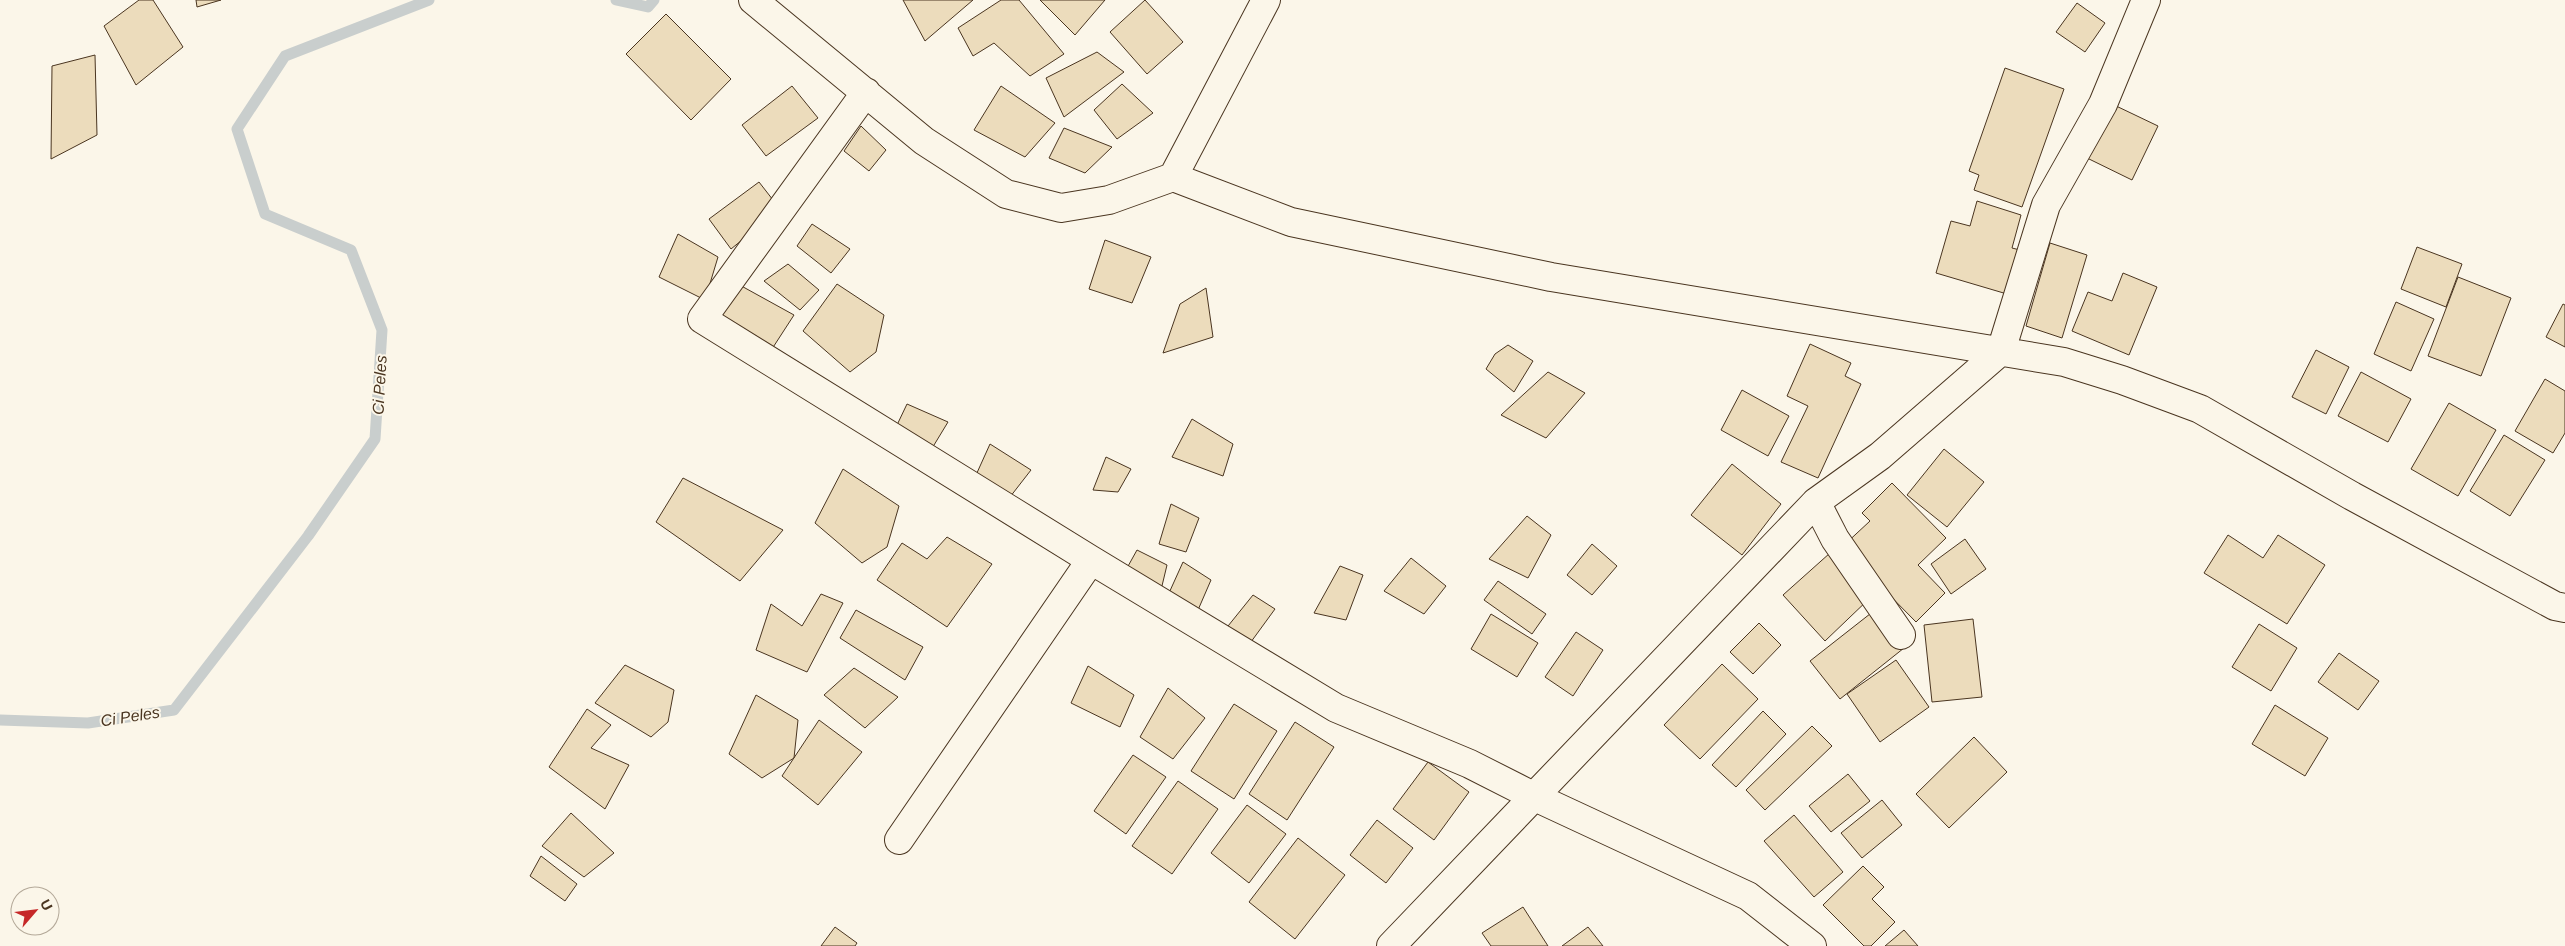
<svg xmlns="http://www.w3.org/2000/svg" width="2565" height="946" font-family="Helvetica,sans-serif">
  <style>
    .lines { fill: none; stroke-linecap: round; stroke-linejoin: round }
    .stream { stroke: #c9cecd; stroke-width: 11 }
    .building { fill: #ecdcbc; stroke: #4a3520 }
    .street-casing { stroke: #4a3520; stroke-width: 30 }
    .street { stroke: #fbf6e9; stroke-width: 28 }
    .labels { text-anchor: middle; stroke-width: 4; stroke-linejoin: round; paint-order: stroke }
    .water-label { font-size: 16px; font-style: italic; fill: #4a3520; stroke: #fbf6e9 }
  </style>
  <rect width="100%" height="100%" fill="#fbf6e9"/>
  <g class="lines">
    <!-- stream -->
    <path class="stream" d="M 616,0 L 648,7 L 654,0
      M 0,720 L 88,723 L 174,710 L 308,536 L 375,439 L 382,330 L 351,250 L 265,214 L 237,129 L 285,56 L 429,0"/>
  </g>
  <!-- building -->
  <path class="building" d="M 139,0 L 153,0 L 183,47 L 136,85 L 104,26 Z
    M 196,0 L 221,0 L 197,7 Z
    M 903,0 L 973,0 L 925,41 Z
    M 1001,0 L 1019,0 L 1064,54 L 1030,76 L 994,43 L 973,56 L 958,28 Z
    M 1040,0 L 1105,0 L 1075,35 Z
    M 1145,0 L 1183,42 L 1147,74 L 1110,32 Z
    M 2077,3 L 2105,23 L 2085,52 L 2056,32 Z
    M 666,14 L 731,79 L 691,120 L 626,54 Z
    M 1097,52 L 1124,72 L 1064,117 L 1046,78 Z
    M 95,55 L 97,135 L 51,159 L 52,66 Z
    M 2005,68 L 2064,89 L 2022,207 L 1974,190 L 1979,175 L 1969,171 Z
    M 1122,84 L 1153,113 L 1117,139 L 1094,110 Z
    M 792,86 L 818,118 L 766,156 L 742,125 Z
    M 1001,86 L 1055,123 L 1025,157 L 974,130 Z
    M 2112,104 L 2158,126 L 2132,180 L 2087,158 Z
    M 861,126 L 886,150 L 869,171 L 844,151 Z
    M 1064,128 L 1112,147 L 1085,173 L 1049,158 Z
    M 759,182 L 780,209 L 731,249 L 709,219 Z
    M 1977,201 L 2021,215 L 2012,248 L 2020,250 L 2007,294 L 1936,273 L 1951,221 L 1970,226 Z
    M 812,224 L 850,249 L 831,273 L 797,246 Z
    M 678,234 L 718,257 L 705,300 L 659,277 Z
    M 1105,240 L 1151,257 L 1132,303 L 1089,289 Z
    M 2050,243 L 2087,255 L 2062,338 L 2026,326 Z
    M 2417,247 L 2462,264 L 2446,307 L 2401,289 Z
    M 788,264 L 819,290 L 800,310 L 764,281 Z
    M 2123,273 L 2157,287 L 2129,355 L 2072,331 L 2088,292 L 2112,301 Z
    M 2458,277 L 2511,298 L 2481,376 L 2428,356 Z
    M 736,283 L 794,315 L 770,352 L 716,318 Z
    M 837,284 L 884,315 L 876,352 L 850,372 L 803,331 Z
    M 1206,288 L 1213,337 L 1163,353 L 1180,304 Z
    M 2396,302 L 2434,319 L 2411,371 L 2374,354 Z
    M 2563,304 L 2565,305 L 2565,347 L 2546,337 Z
    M 1810,344 L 1851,363 L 1845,376 L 1861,384 L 1818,478 L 1781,462 L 1808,406 L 1787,396 Z
    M 1508,345 L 1533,361 L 1514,392 L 1486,369 L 1495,354 Z
    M 2316,350 L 2349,367 L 2326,414 L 2292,397 Z
    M 1548,372 L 1585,393 L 1546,438 L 1501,415 Z
    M 2361,372 L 2411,399 L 2388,442 L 2338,416 Z
    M 2545,379 L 2565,391 L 2565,433 L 2553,453 L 2515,431 Z
    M 1742,390 L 1789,416 L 1768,456 L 1721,430 Z
    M 2449,403 L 2496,430 L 2458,496 L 2411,469 Z
    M 907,404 L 948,422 L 931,450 L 897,425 Z
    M 1192,419 L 1233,444 L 1223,476 L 1172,457 Z
    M 2504,435 L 2545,460 L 2510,516 L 2470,491 Z
    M 990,444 L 1031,470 L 1010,497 L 976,475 Z
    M 1944,449 L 1984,482 L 1947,527 L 1907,495 Z
    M 1106,457 L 1131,469 L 1118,492 L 1093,490 Z
    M 1732,464 L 1781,504 L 1742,555 L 1691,515 Z
    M 843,469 L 899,506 L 887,547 L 862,563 L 815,523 Z
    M 683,478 L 783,530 L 740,581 L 656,522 Z
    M 1892,483 L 1946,538 L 1918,565 L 1945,593 L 1916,622 L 1842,547 L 1870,521 L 1862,513 Z
    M 1171,504 L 1199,518 L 1186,552 L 1159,544 Z
    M 1527,516 L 1551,535 L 1528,578 L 1489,559 Z
    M 2228,535 L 2263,558 L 2278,535 L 2325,565 L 2287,624 L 2204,573 Z
    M 947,537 L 992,564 L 947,627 L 877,580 L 902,543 L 927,559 Z
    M 1965,539 L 1986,569 L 1951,594 L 1931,564 Z
    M 1592,544 L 1617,566 L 1592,595 L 1567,575 Z
    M 1137,550 L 1167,565 L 1161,590 L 1127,568 Z
    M 1830,553 L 1871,597 L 1825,641 L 1783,595 Z
    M 1411,558 L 1446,586 L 1424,614 L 1384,591 Z
    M 1183,562 L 1211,580 L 1198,610 L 1169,593 Z
    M 1340,566 L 1363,575 L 1346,620 L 1314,613 Z
    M 1498,581 L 1546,614 L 1532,634 L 1484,600 Z
    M 821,594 L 843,603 L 807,672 L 756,650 L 771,604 L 802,626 Z
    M 1253,595 L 1275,609 L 1248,646 L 1224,631 Z
    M 856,610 L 923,647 L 905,680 L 840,638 Z
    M 1875,610 L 1904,648 L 1840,699 L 1810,661 Z
    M 1491,614 L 1538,643 L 1517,677 L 1471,649 Z
    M 1973,619 L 1982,697 L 1932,702 L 1924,625 Z
    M 1759,623 L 1781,645 L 1753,674 L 1730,652 Z
    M 2259,624 L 2297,648 L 2271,691 L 2232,667 Z
    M 1576,632 L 1603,650 L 1573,696 L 1545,677 Z
    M 2339,653 L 2379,681 L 2358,710 L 2318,682 Z
    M 1896,660 L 1929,707 L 1880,742 L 1847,694 Z
    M 1722,664 L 1758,699 L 1700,759 L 1664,725 Z
    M 625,665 L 674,690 L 668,722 L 651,737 L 595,703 Z
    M 1088,666 L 1134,695 L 1120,727 L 1071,703 Z
    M 854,668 L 898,697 L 865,728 L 824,695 Z
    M 1168,688 L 1205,718 L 1173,759 L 1140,737 Z
    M 756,695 L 798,720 L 794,758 L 762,778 L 729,754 Z
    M 1234,704 L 1277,731 L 1234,799 L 1191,771 Z
    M 2275,705 L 2328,738 L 2305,776 L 2252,744 Z
    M 587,709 L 611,725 L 591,748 L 629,765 L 605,809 L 549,767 Z
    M 1763,711 L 1786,734 L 1736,787 L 1712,765 Z
    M 819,720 L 862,752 L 818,805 L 782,776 Z
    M 1295,722 L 1334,747 L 1287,820 L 1249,794 Z
    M 1812,726 L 1832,746 L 1765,810 L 1746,790 Z
    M 1974,737 L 2007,772 L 1949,828 L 1916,794 Z
    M 1133,755 L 1166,777 L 1126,834 L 1094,811 Z
    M 1428,762 L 1469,792 L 1434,840 L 1393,809 Z
    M 1848,774 L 1870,801 L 1831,832 L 1809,806 Z
    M 1178,781 L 1218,809 L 1172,874 L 1132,846 Z
    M 1882,800 L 1902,825 L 1862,858 L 1841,833 Z
    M 1247,805 L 1286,834 L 1249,883 L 1211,853 Z
    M 571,813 L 614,853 L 584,877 L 542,846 Z
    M 1794,815 L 1843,872 L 1814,897 L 1764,841 Z
    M 1377,820 L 1413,848 L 1386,883 L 1350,855 Z
    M 1298,838 L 1345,875 L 1295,939 L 1249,902 Z
    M 541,856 L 577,884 L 565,901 L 530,876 Z
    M 1863,866 L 1884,887 L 1872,899 L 1895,922 L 1871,946 L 1864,946 L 1823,905 Z
    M 1523,907 L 1548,946 L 1491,946 L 1482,933 Z
    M 835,927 L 857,943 L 855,946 L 821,946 Z
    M 1588,927 L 1603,946 L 1562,946 Z
    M 1904,930 L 1918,946 L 1885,946 Z"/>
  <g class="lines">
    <defs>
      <path id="street" d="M 753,0 L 924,141 L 1006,194 L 1061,208 L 1109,200 L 1173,177 L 1291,222 L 1551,277 L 2064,362 L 2122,380 L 2200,409 L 2352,496 L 2555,606 L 2565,608
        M 866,92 L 702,319 L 1091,560 L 1336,708 L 1470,764 L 1535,797 L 1748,896 L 1812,946
        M 1173,177 L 1266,0
        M 1901,635 L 1835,539 L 1816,502 L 1880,456 L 2001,351 L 2046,205 L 2103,104 L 2146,0
        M 899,840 L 1091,560
        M 1391,946 L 1816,502"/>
    </defs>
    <!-- street casing -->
    <use href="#street" class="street-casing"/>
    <!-- street -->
    <use href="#street" class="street"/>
  </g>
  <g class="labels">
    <!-- water labels -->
    <g class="water-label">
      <text transform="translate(379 385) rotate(-87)" y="6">Ci Peles</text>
      <text transform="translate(130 716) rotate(-9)" y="6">Ci Peles</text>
    </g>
  </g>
  <!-- north arrow -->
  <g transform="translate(35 911) rotate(62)"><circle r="24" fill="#fbf6e9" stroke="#b4a999"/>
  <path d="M0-4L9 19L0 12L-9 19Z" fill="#c62828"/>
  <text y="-8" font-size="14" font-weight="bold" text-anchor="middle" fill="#4a3520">U</text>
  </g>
</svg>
